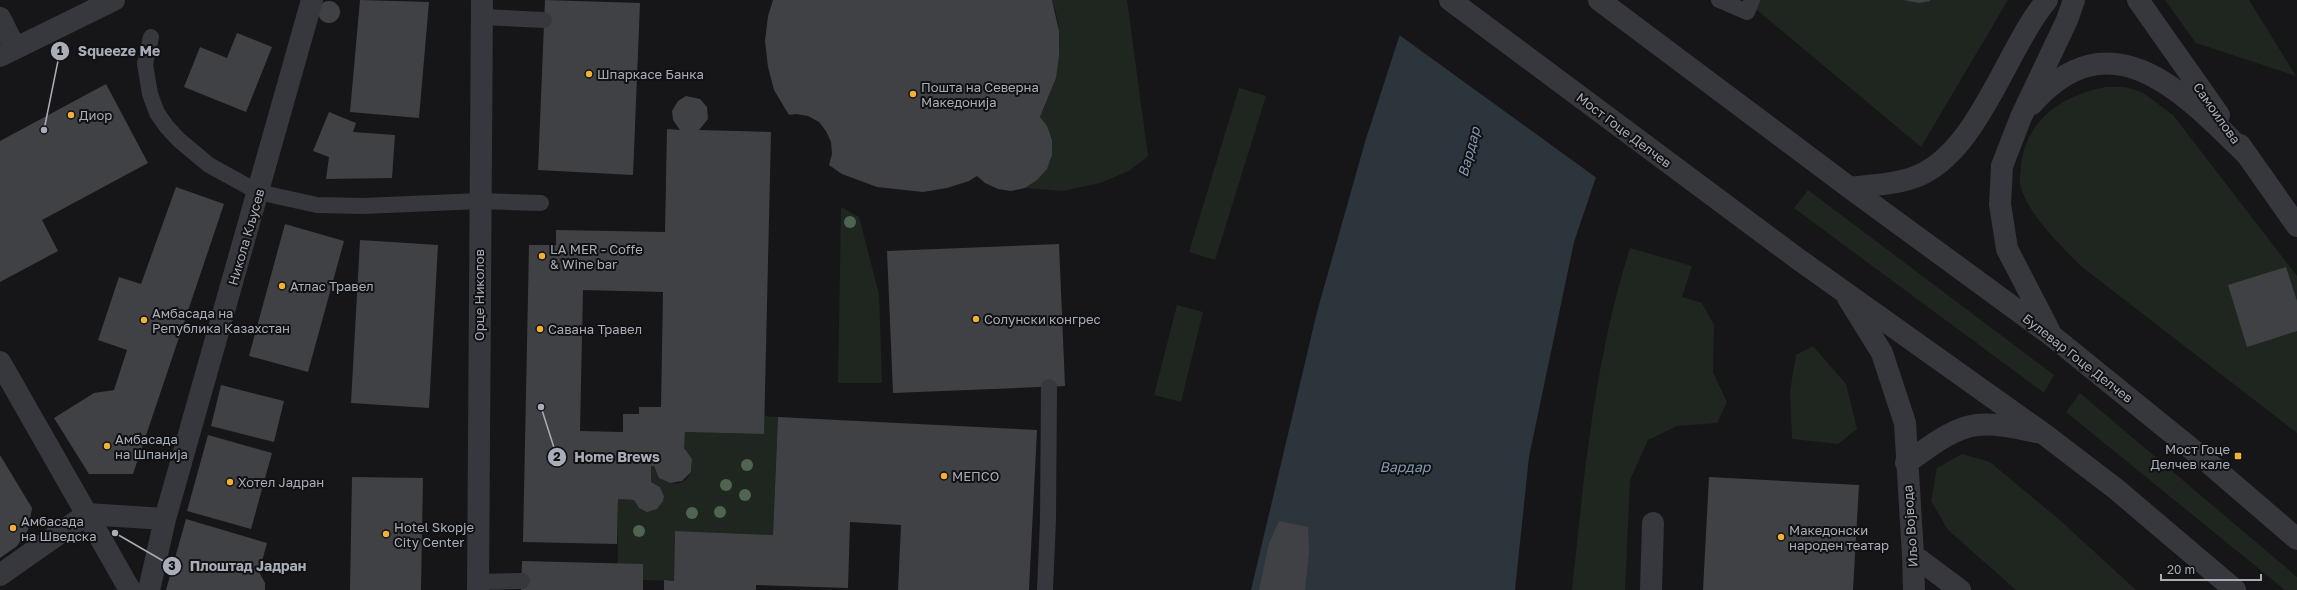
<svg xmlns="http://www.w3.org/2000/svg" width="2297" height="590" font-family="'Golos Text',sans-serif">
  <style>
    .green { fill: #1e261f }
    .water { fill: #2c353c }
    .pier { fill: #161618 }
    .building { fill: #404145; fill-rule: evenodd }
    .lines { fill: none; stroke-linecap: round; stroke-linejoin: round }
    .service { stroke: #37383d; stroke-width: 16 }
    .pedestrian { stroke: #37383d; stroke-width: 22 }
    .minor { stroke: #37383d; stroke-width: 22 }
    .tertiary { stroke: #37383d; stroke-width: 22 }
    .tree { fill: #506452 }
    .poi-dot { fill: #f2b134; stroke: #111113; stroke-width: 1.5 }
    .labels { text-anchor: middle; stroke-width: 4; stroke-linejoin: round; paint-order: stroke }
    .poi-label { font-size: 13px; fill: #a8adb8; stroke: #111113; text-anchor: start }
    .street-label { font-size: 13px; fill: #a8adb8; stroke: #111113 }
    .water-label { font-size: 14px; font-style: italic; fill: #7f9bb3; stroke: #111113 }
    .leader { fill: none; stroke: #a8adb8; stroke-width: 1.5 }
    .callout-dot { fill: #a8adb8; stroke: #111113; stroke-width: 1.5 }
    .mark-label { font-size: 12px; text-anchor: middle; font-weight: bold; fill: #111 }
    .callout-label { font-size: 14px; text-anchor: middle; font-weight: bold; fill: #a8adb8; stroke: #111113; stroke-width: 4; stroke-linejoin: round; paint-order: stroke }
  </style>
  <rect width="100%" height="100%" fill="#161618"/>
  <!-- green -->
  <path class="green" d="M 1052,0 L 1127,0 L 1148,156 L 1129,171 L 1100,183 L 1063,191 L 1025,188 C 1054,170 1061,146 1040,117 C 1057,80 1067,40 1052,0 Z
    M 1745,0 L 2008,0 L 1921,147 Z
    M 2165,0 L 2249,0 L 2296,76 L 2196,43 Z
    M 2106,87 L 2125,87 L 2142,92 L 2173,115 L 2297,276 L 2297,433 L 2082,267 C 2060,245 2027,214 2020,184 C 2019,179 2021,171 2021,166 C 2026,119 2063,95 2106,87 Z
    M 1239,88 L 1266,96 L 1215,260 L 1189,252 Z
    M 1808,190 L 2054,375 L 2044,393 L 1794,208 Z
    M 841,207 L 859,217 L 879,294 L 882,383 L 838,383 Z
    M 1630,248 L 1692,266 L 1682,297 L 1702,303 L 1714,325 L 1713,372 L 1727,402 L 1717,423 L 1677,426 L 1648,440 L 1630,480 L 1625,590 L 1572,590 C 1584,475 1595,358 1630,248 Z
    M 1177,305 L 1203,312 L 1181,402 L 1154,395 Z
    M 1813,346 L 1846,384 L 1857,429 L 1838,444 L 1792,439 L 1790,391 L 1796,355 Z
    M 2080,393 L 2297,577 L 2297,590 L 2285,590 L 2066,412 Z
    M 764,416 L 778,417 L 773,535 L 675,531 L 674,581 L 643,580 L 643,564 L 618,564 L 618,499 L 634,500 C 641,517 661,513 664,496 L 660,487 L 651,482 L 651,466 L 654,466 C 660,488 689,490 692,467 C 693,458 687,455 684,447 C 683,443 685,436 685,432 L 764,434 Z
    M 1962,454 L 1990,462 L 2062,522 L 2136,590 L 2016,590 L 1948,530 L 1931,501 L 1937,468 Z"/>
  <!-- water -->
  <path class="water" d="M 1411,0 L 1656,0 L 1574,242 L 1529,457 L 1515,590 L 1251,590 L 1317,312 L 1365,142 Z"/>
  <!-- pier -->
  <path class="pier" d="M 1409,0 L 1658,0 L 1598,179 L 1398,34 Z"/>
  <!-- building -->
  <path class="building" d="M 360,0 L 429,2 L 419,118 L 350,112 Z
    M 545,0 L 640,3 L 633,175 L 538,170 Z
    M 773,0 L 1052,0 L 1059,31 L 1059,56 L 1056,78 L 1040,117 L 1047,126 L 1052,140 L 1052,155 L 1047,169 L 1037,180 L 1025,188 L 1011,191 L 998,189 L 985,183 L 977,176 L 969,181 L 947,188 L 923,192 L 877,187 L 842,174 L 829,165 L 832,154 L 831,142 L 826,131 L 819,122 L 808,116 L 796,114 L 789,115 L 774,90 L 768,67 L 765,41 L 768,16 Z
    M 1903,0 L 1930,0 L 1930,1 L 1919,3 Z
    M318 12a11 11 0 1 1 22 0a11 11 0 1 1-22 0Z
    M 237,33 L 272,47 L 246,112 L 184,87 L 200,47 L 227,58 Z
    M 106,84 L 148,163 L 42,220 L 58,251 L 0,282 L 0,141 Z
    M 686,96 L 700,99 L 707,107 L 708,119 L 699,130 L 771,132 L 764,434 L 685,432 L 684,448 L 692,459 L 691,472 L 682,481 L 670,483 L 659,478 L 654,466 L 651,466 L 651,482 L 660,487 L 664,496 L 663,501 L 657,509 L 647,512 L 639,508 L 634,500 L 618,499 L 617,544 L 523,542 L 529,245 L 556,245 L 556,230 L 665,232 L 667,129 L 680,130 L 673,120 L 672,111 L 678,101 ZM 583,290 L 663,292 L 661,407 L 639,407 L 639,414 L 623,414 L 623,432 L 580,431 Z
    M 329,112 L 356,123 L 353,132 L 395,135 L 392,178 L 326,179 L 329,157 L 313,151 Z
    M 176,187 L 224,204 L 133,474 L 89,474 L 54,418 L 94,393 L 114,390 L 127,350 L 98,340 L 119,277 L 141,284 Z
    M 285,224 L 344,241 L 308,372 L 249,356 Z
    M 360,240 L 438,245 L 429,408 L 351,403 Z
    M 1059,244 L 1065,386 L 893,393 L 887,251 Z
    M 2286,267 L 2297,301 L 2297,331 L 2247,347 L 2228,285 Z
    M 221,385 L 284,401 L 274,442 L 211,426 Z
    M 778,417 L 1037,430 L 1029,590 L 898,590 L 901,525 L 850,522 L 848,588 L 756,585 L 756,590 L 664,590 L 664,580 L 674,581 L 675,531 L 773,535 Z
    M 208,435 L 272,453 L 251,529 L 187,511 Z
    M 0,455 L 32,508 L 28,530 L 17,546 L 0,558 Z
    M 352,477 L 423,478 L 421,590 L 350,590 Z
    M 1709,477 L 1859,485 L 1853,590 L 1703,590 Z
    M 186,519 L 267,543 L 259,572 L 265,583 L 265,590 L 166,590 Z
    M 1279,521 L 1308,527 L 1309,553 L 1305,590 L 1259,590 L 1269,543 Z
    M 522,561 L 643,564 L 643,590 L 521,590 Z"/>
  <g class="lines">
    <!-- service -->
    <path class="service" d="M 1719,0 L 1747,12 L 1752,0
      M 482,17 L 544,20
      M 151,37 L 145,64 L 150,94 L 157,113 L 167,127 L 179,140 L 209,165 L 258,192 L 317,205 L 363,206 L 480,201 L 541,203
      M 478,582 L 522,581
      M 1045,590 L 1048,520 L 1049,387"/>
    <!-- pedestrian -->
    <path class="pedestrian" d="M 1651,590 L 1653,523"/>
    <!-- minor -->
    <path class="minor" d="M 0,362 L 130,590
      M 87,514 L 165,519
      M 1913,555 L 1914,590
      M 0,575 L 87,514
      M 149,590 L 165,519 L 312,0
      M 478,590 L 482,0"/>
    <!-- tertiary -->
    <path class="tertiary" d="M 1450,0 L 1798,259 L 2044,434 L 2116,489 L 2235,590
      M 1599,0 L 1850,188 L 2051,335 L 2204,459 L 2297,539
      M 2138,0 L 2219,115
      M 0,18 L 15,48
      M 0,56 L 114,0
      M 2032,104 C 2112,13 2186,95 2248,156
      M 2240,145 L 2297,226
      M 1850,188 C 1870,185 1893,185 1912,178 C 1977,157 2005,50 2047,0
      M 1848,298 L 1882,353 L 1905,423 L 1913,555 L 1960,590
      M 2049,330 L 2007,249 L 2000,204 L 2002,166 L 2021,117 L 2067,20 L 2074,0
      M 1906,463 C 1927,449 1951,428 1977,425 C 1996,423 2017,428 2036,432"/>
  </g>
  <!-- trees -->
  <g class="tree">
    <circle cx="850" cy="222" r="6"/>
    <circle cx="747" cy="465" r="6"/>
    <circle cx="726" cy="485" r="6"/>
    <circle cx="745" cy="495" r="6"/>
    <circle cx="720" cy="512" r="6"/>
    <circle cx="692" cy="513" r="6"/>
    <circle cx="639" cy="531" r="6"/>
  </g>
  <!-- markers -->
  <g class="poi-dot">
    <circle cx="589" cy="74" r="4"/>
    <circle cx="913" cy="94" r="4"/>
    <circle cx="71" cy="115" r="4"/>
    <circle cx="542" cy="256" r="4"/>
    <circle cx="282" cy="286" r="4"/>
    <circle cx="976" cy="319" r="4"/>
    <circle cx="144" cy="320" r="4"/>
    <circle cx="540" cy="329" r="4"/>
    <circle cx="107" cy="446" r="4"/>
    <rect x="2234" y="452" width="8" height="8" rx="2"/>
    <circle cx="944" cy="476" r="4"/>
    <circle cx="230" cy="482" r="4"/>
    <circle cx="13" cy="528" r="4"/>
    <circle cx="386" cy="534" r="4"/>
    <circle cx="1781" cy="537" r="4"/>
  </g>
  <g class="labels">
    <!-- poi labels -->
    <g class="poi-label">
      <text x="597" y="79">Шпаркасе Банка</text>
      <text x="921" y="92">Пошта на Северна<tspan x="921" dy="15">Македонија</tspan></text>
      <text x="79" y="120">Диор</text>
      <text x="550" y="254">LA MER - Coffe<tspan x="550" dy="15">&amp; Wine bar</tspan></text>
      <text x="290" y="291">Атлас Травел</text>
      <text x="152" y="318">Амбасада на<tspan x="152" dy="15">Република Казахстан</tspan></text>
      <text x="984" y="324">Солунски конгрес</text>
      <text x="548" y="334">Савана Травел</text>
      <text x="115" y="444">Амбасада<tspan x="115" dy="15">на Шпанија</tspan></text>
      <text x="2230" y="454" text-anchor="end">Мост Гоце<tspan x="2230" dy="15">Делчев кале</tspan></text>
      <text x="952" y="481">МЕПСО</text>
      <text x="238" y="487">Хотел Јадран</text>
      <text x="21" y="526">Амбасада<tspan x="21" dy="15">на Шведска</tspan></text>
      <text x="394" y="532">Hotel Skopje<tspan x="394" dy="15">City Center</tspan></text>
      <text x="1789" y="535">Македонски<tspan x="1789" dy="15">народен театар</tspan></text>
    </g>
    <!-- street labels -->
    <g class="street-label">
      <text transform="translate(2217 113) rotate(55)" y="5">Самоилова</text>
      <text transform="translate(1624 130) rotate(37)" y="5">Мост Гоце Делчев</text>
      <text transform="translate(246 237) rotate(-74)" y="5">Никола Кљусев</text>
      <text transform="translate(479 295) rotate(-90)" y="5">Орце Николов</text>
      <text transform="translate(2078 358) rotate(38)" y="5">Булевар Гоце Делчев</text>
      <text transform="translate(1910 526) rotate(-94)" y="5">Иљо Војвода</text>
    </g>
    <!-- water labels -->
    <g class="water-label">
      <text transform="translate(1469 152) rotate(-75)" y="5">Вардар</text>
      <text x="1405" y="472">Вардар</text>
    </g>
  </g>
  <!-- callouts -->
  <path class="leader" d="M44 130L60 51M541 407L557 457M115 533L172 566"/>
  <g class="callout-dot">
    <circle cx="44" cy="130" r="4"/>
    <circle cx="541" cy="407" r="4"/>
    <circle cx="115" cy="533" r="4"/>
    <circle cx="60" cy="51" r="10"/>
    <circle cx="557" cy="457" r="10"/>
    <circle cx="172" cy="566" r="10"/>
  </g>
  <g class="mark-label">
    <text x="60" y="55">1</text>
    <text x="557" y="461">2</text>
    <text x="172" y="570">3</text>
  </g>
  <g class="callout-label">
    <text x="119" y="56">Squeeze Me</text>
    <text x="617" y="462">Home Brews</text>
    <text x="248" y="571">Плоштад Јадран</text>
  </g>
  <!-- scale -->
  <path d="M2161 574v6h100v-6" fill="none" stroke="#a8adb8" stroke-width="2"/>
  <text x="2167" y="574" font-size="12" fill="#a8adb8" stroke="#111113" stroke-width="3" paint-order="stroke">20 m</text>
</svg>
